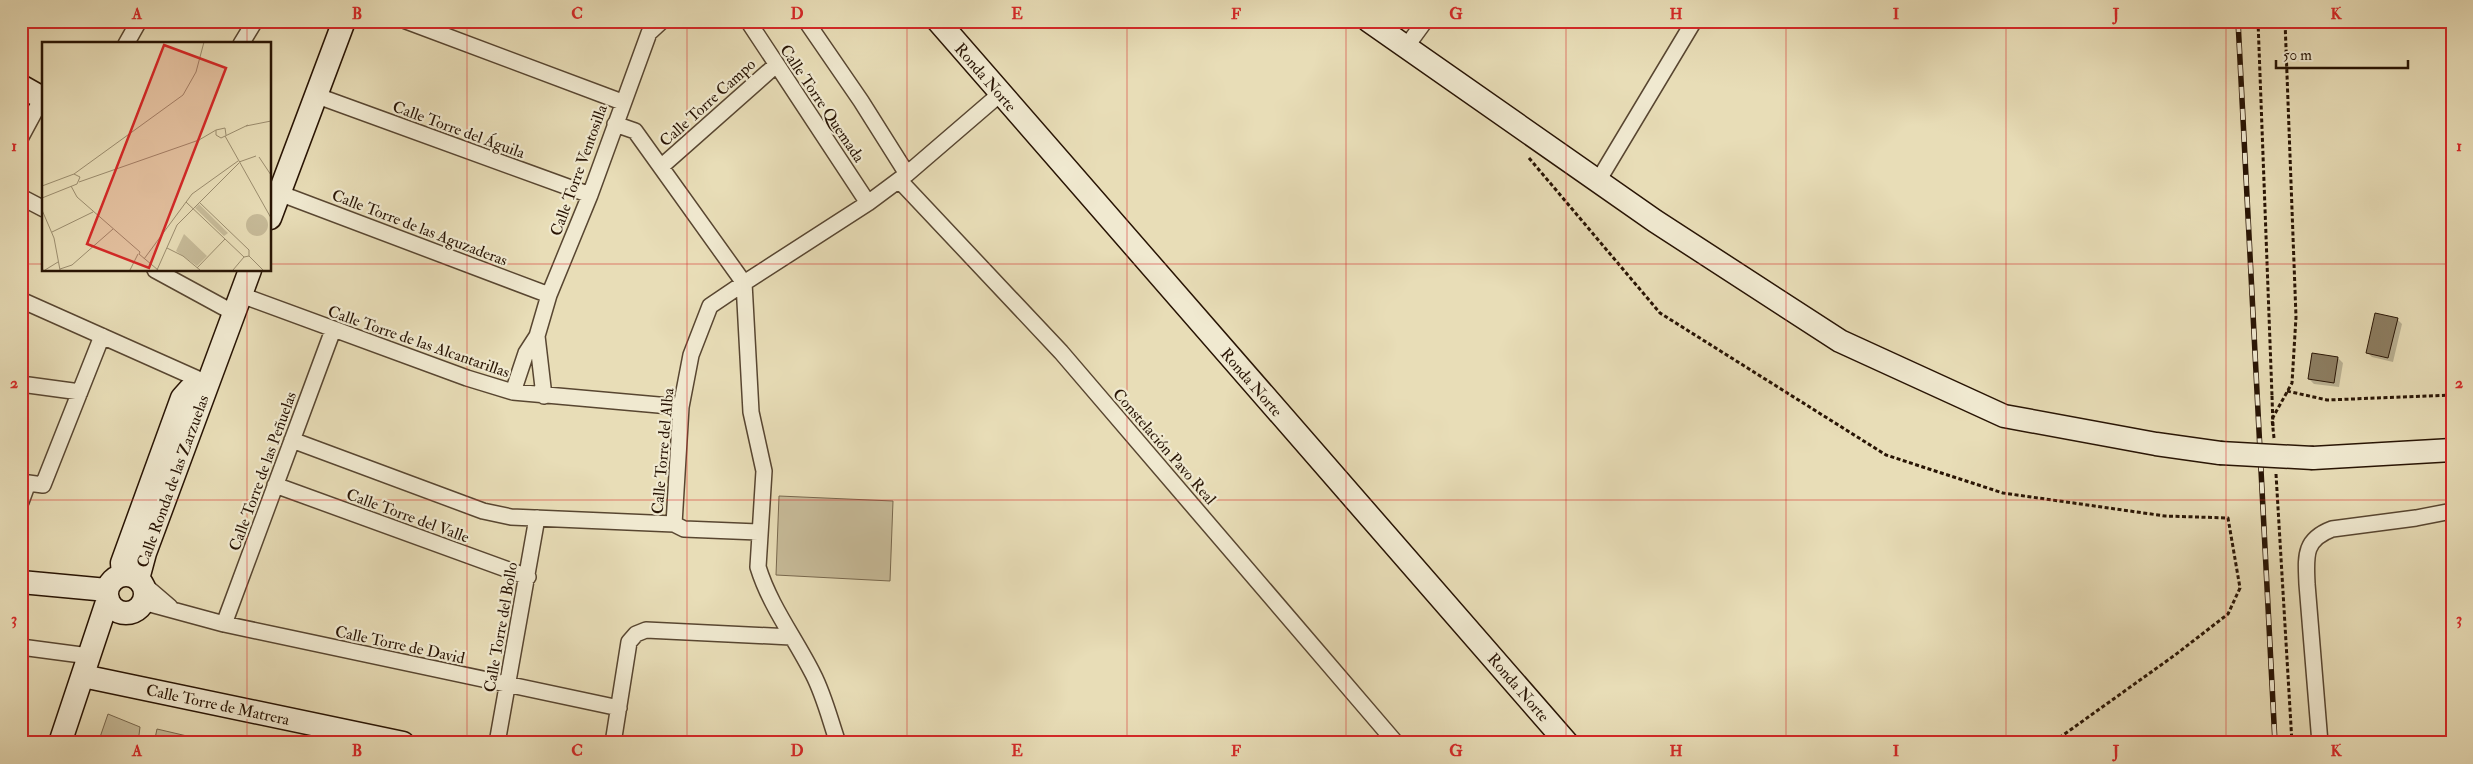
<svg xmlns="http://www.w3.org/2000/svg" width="2473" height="764" font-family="'IM FELL Double Pica',serif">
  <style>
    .green { fill: #c7bb99; stroke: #78684e }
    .shadow { fill: #0003 }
    .building { fill: #8c7d61; stroke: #281404 }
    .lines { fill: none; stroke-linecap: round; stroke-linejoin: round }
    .street-casing { stroke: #584631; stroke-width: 18 }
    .secondary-casing { stroke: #281404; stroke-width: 25 }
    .path { stroke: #281404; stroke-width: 3; stroke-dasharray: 4 2.5; stroke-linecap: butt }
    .street { stroke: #f0e9d0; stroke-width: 15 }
    .secondary { stroke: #f0e9d0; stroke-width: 22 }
    .rail-casing { stroke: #281404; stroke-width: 5.5 }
    .rail { stroke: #f0e9d0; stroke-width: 4; stroke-dasharray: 11; stroke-linecap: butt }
    .secondary-bridge-casing { stroke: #281404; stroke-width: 25; stroke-linecap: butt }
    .path-bridge { stroke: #281404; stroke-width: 3; stroke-dasharray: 4 2.5; stroke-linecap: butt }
    .secondary-bridge { stroke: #f0e9d0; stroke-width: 22 }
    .grid { fill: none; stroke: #d62828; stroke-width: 1; stroke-opacity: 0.55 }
    .labels { text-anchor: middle; stroke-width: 4.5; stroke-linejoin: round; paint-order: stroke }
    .street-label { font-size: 16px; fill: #281404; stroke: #f0e9d0 }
    .inset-road { fill: none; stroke: #9b8d6f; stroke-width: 1 }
    .view { fill: #d62828; fill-opacity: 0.15; stroke: #d62828; stroke-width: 2.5 }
    .inset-edge { fill: none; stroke: #281404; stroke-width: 2.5 }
    .neatline { fill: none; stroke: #d62828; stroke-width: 2 }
    .grid-label { font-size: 16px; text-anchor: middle; font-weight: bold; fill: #d62828 }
  </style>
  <rect width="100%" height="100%" fill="#e8ddb7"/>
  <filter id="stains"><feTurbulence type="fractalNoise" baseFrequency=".004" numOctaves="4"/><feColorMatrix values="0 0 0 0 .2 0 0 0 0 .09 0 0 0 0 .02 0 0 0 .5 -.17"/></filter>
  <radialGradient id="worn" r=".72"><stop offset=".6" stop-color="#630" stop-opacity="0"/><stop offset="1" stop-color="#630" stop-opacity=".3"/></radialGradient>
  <!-- green -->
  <path class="green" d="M 779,496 L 893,501 L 890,581 L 776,575 Z
    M 108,714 L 140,727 L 138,743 L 98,743 Z
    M 157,729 L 217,743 L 154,743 Z"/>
  <!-- shadow -->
  <path class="shadow" d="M 2397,319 L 2402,324 L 2393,362 L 2372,357 L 2367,352 Z
    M 2313,355 L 2338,358 L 2343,363 L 2339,387 L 2314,384 L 2309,379 Z"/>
  <!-- building -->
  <path class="building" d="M 2375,313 L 2398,318 L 2388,358 L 2366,353 Z
    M 2312,353 L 2338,357 L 2334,383 L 2308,379 Z"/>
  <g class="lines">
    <defs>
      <path id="street" d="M 406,21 L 622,102
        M 748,21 L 868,203
        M 806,21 L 861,101 L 907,174
        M 126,44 L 139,21
        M 241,44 L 255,21
        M 1406,47 L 1425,21
        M 315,95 L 590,195
        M 615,124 L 635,131 L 744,283 L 868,203 L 907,174 L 1000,94
        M 21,137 L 42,98
        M 662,166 L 776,65
        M 899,180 L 1061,352 L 1396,743
        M 1598,181 L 1694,21
        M 279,193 L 549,295
        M 21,197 L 44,209
        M 155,270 L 234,313
        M 744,283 L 751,412 L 764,471 L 758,567 C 770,606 795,638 813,674 C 824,695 830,720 838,743
        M 241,295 L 467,378 L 513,392 L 681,407
        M 21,300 L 207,383
        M 537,336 L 544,396
        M 21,384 L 80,392
        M 513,392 L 526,353 L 537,336 L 549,295 L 590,195 L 649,33 L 662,21
        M 292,440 L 483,511 L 511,517 L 674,524 L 684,529 L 758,532
        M 21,482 L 43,485 L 102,336
        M 275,485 L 528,577
        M 21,502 L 28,483
        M 674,524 L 681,407 L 691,355 L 710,306 L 744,283
        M 142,583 L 170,607
        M 143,602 L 224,624 L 619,708
        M 224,624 L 333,330
        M 21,647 L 89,656
        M 497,743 L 537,518
        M 613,743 L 629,642 L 636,634 L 646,630 L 791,637
        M 2320,743 L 2307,584 C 2306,557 2303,540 2332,529 L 2416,518 L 2452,511"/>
      <path id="secondary" d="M 938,21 L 1567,743
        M 1369,21 L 1655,221 L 1840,341 L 2004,416 L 2156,444 L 2220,453
        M 21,86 L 44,99
        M 270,218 L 344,21
        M 2313,458 L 2452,450
        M107 594a19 19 0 1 1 38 0a19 19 0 1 1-38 0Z
        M 123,575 L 122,563 L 182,398 L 190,389 L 207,383
        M 138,579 L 145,553 L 250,270
        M 21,582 L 107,590
        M 83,676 L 403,743
        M 60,743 L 108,599"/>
    </defs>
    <!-- street casing -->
    <use href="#street" class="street-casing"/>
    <!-- secondary casing -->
    <use href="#secondary" class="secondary-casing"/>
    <!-- path -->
    <path class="path" d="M 2258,21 L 2272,396
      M 1529,158 L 1660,313 L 1886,455 L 2003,493 L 2165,516 L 2228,518 L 2240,588 L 2228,614 L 2175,655 L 2052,743
      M 2287,391 L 2327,400 L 2452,395
      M 2274,438 L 2272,419 L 2292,383 L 2296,317 L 2285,21
      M 2276,474 L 2292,743"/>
    <!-- street -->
    <use href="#street" class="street"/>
    <!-- secondary -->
    <use href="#secondary" class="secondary"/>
    <defs>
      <path id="rail" d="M 2238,21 L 2275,743"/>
    </defs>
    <!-- rail casing -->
    <use href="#rail" class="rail-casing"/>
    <!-- rail -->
    <use href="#rail" class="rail"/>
    <defs>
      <path id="secondary-bridge" d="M 2220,453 L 2313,458"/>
    </defs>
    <!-- secondary-bridge casing -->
    <use href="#secondary-bridge" class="secondary-bridge-casing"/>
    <!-- path-bridge -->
    <path class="path-bridge" d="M 2272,396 L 2273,426"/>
    <!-- secondary-bridge -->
    <use href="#secondary-bridge" class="secondary-bridge"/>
  </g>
  <!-- grid -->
  <path class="grid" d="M 247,21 L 247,44M 467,21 L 467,743M 687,21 L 687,743M 907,21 L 907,743M 1127,21 L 1127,743M 1346,21 L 1346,743M 1566,21 L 1566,743M 1786,21 L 1786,743M 2006,21 L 2006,743M 2226,21 L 2226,743M 21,264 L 44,264M 270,264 L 2452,264M 247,270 L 247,743M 21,500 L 2452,500"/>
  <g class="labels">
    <!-- street labels -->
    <g class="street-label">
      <text transform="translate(986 77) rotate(49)" y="6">Ronda Norte</text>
      <text transform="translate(707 102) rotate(-42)" y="6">Calle Torre Campo</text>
      <text transform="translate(823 103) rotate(56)" y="6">Calle Torre Quemada</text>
      <text transform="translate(459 129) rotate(20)" y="6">Calle Torre del Águila</text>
      <text transform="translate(578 170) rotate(-70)" y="6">Calle Torre Ventosilla</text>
      <text transform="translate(420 227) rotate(21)" y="6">Calle Torre de las Aguzaderas</text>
      <text transform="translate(419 341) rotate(19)" y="6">Calle Torre de las Alcantarillas</text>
      <text transform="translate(1252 382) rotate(49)" y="6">Ronda Norte</text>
      <text transform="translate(1165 446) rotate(49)" y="6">Constelación Pavo Real</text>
      <text transform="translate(662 451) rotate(-85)" y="6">Calle Torre del Alba</text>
      <text transform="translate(262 471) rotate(-70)" y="6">Calle Torre de las Peñuelas</text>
      <text transform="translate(172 481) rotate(-70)" y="6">Calle Ronda de las Zarzuelas</text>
      <text transform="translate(408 515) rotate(20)" y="6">Calle Torre del Valle</text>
      <text transform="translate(500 627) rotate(-80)" y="6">Calle Torre del Bollo</text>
      <text transform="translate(400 644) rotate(12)" y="6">Calle Torre de David</text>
      <text transform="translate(1519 687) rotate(49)" y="6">Ronda Norte</text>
      <text transform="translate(218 704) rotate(12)" y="6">Calle Torre de Matrera</text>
    </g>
  </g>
  <!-- overview -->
  <g transform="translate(42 42)">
    <rect width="229" height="229" fill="#e8ddb7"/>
    <path d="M 157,162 L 186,191 L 182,194 L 153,166 ZM204 183a11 11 0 1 1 22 0a11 11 0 1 1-22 0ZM 142,192 L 165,214 L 155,224 L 134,209 Z" fill="#c7bb99"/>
    <path class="inset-road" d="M 204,84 L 229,79M 184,93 L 183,86 L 174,88 L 174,93 L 179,96 L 206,83M 183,94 L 229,176M 217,115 L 229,133M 197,120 L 214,114M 32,132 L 141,53 L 154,30 L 162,0M 37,140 L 157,98 L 174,88M 0,144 L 32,132 L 38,135 L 35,142 L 0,156M 29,144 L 35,155 L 98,210 L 97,212M 144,160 L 202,215M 157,160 L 207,208 L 207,214M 0,168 L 12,196 L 18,228M 10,190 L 51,170M 125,206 L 141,214 L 158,228M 97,212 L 116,228M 207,214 L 221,228M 102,217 L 150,152 L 196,119M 155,226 L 183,197M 18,227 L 30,223 L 71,187M 3,228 L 16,220M 88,228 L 96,212M 115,228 L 135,183 L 197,121M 191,228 L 202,215 L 207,214"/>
    <path class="view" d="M 122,3 L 184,26 L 107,226 L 45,202 Z"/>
    <rect width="229" height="229" class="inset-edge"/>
  </g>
  <!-- margin -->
  <rect width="2473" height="764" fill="none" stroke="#e8ddb7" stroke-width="55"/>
  <!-- scale -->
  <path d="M2276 60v8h132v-8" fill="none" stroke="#281404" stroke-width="2.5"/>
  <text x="2283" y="60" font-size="15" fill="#281404" stroke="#f0e9d0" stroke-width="4" paint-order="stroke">50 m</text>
  <rect x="28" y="28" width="2418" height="708" class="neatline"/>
  <g class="grid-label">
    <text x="137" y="19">A</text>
    <text x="357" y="19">B</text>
    <text x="577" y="19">C</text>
    <text x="797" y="19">D</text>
    <text x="1017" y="19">E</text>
    <text x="1236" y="19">F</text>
    <text x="1456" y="19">G</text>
    <text x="1676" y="19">H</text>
    <text x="1896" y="19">I</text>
    <text x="2116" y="19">J</text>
    <text x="2336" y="19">K</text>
    <text x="14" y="151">1</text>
    <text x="2459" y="151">1</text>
    <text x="14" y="388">2</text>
    <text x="2459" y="388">2</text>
    <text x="14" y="624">3</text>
    <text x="2459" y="624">3</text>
    <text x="137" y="756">A</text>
    <text x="357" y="756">B</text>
    <text x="577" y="756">C</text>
    <text x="797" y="756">D</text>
    <text x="1017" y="756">E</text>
    <text x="1236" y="756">F</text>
    <text x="1456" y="756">G</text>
    <text x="1676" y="756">H</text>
    <text x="1896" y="756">I</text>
    <text x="2116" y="756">J</text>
    <text x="2336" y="756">K</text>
  </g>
  <rect width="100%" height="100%" filter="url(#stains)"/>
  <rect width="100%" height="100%" fill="url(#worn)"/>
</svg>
